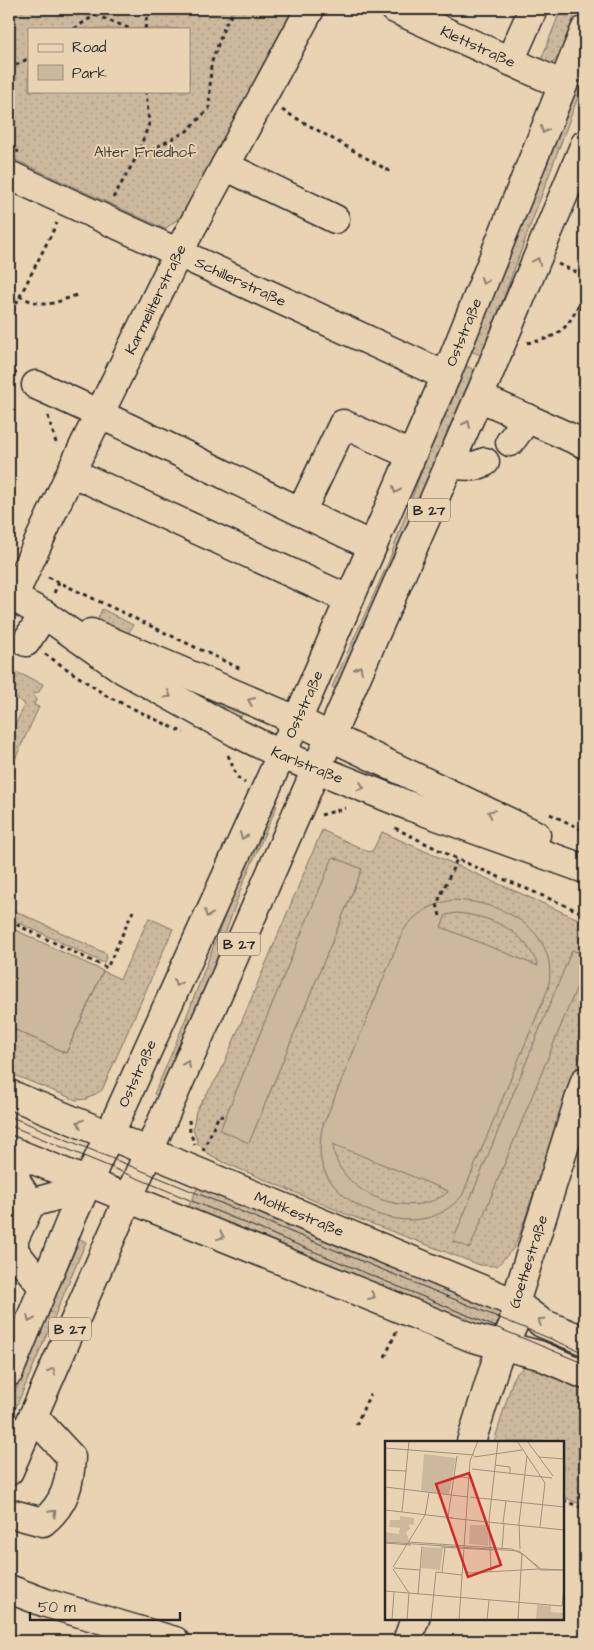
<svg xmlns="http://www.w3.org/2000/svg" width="594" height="1650" font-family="'Architects Daughter',sans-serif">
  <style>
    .green { fill: url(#green-dots); stroke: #7b7264; fill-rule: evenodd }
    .pitch { fill: #cbb89d; stroke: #7b7264; fill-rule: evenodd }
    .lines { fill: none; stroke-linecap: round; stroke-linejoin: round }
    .minor-casing { stroke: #2b2b2b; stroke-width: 31 }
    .major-casing { stroke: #2b2b2b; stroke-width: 31 }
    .path { stroke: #2b2b2b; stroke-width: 3; stroke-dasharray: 4 4; stroke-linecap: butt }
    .minor { stroke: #ead3b3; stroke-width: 28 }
    .major { stroke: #ead3b3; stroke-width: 28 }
    .tram { stroke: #2b2b2b; stroke-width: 1 }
    .oneway { stroke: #8a7f6f }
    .labels { text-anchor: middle; stroke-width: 4; stroke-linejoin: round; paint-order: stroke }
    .shield { fill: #ead3b3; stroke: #645d54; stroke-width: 1 }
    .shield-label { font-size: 14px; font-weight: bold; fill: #2b2b2b }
    .street-label { font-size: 15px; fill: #2b2b2b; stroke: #ead3b3 }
    .park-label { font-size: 15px; fill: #43403c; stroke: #ead3b3 }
    .inset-road { fill: none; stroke: #9e907d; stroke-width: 1 }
    .view { fill: #d62828; fill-opacity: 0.15; stroke: #d62828; stroke-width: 2.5 }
    .inset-edge { fill: none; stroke: #2b2b2b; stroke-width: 2.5 }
  </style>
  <defs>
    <pattern id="green-dots" width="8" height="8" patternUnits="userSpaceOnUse" patternTransform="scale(1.25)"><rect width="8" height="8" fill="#cbb89d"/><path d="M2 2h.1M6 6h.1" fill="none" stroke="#ae9e87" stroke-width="1.8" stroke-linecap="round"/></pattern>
  </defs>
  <rect width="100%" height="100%" fill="#ead3b3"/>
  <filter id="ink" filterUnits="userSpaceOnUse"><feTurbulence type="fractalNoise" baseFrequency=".02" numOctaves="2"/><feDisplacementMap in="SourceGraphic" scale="10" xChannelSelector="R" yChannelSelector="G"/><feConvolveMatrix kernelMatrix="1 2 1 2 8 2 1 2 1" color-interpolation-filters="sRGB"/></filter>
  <g filter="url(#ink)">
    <!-- green -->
    <path class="green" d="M 9,9 L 294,9 L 184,214 L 165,229 L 9,157 ZM 29,29 L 189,29 L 189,91 L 29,91 Z
      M 561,9 L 577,9 L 559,56 L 551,65 L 541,60 Z
      M 585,68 L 585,78 L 482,356 L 469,350 Z
      M 463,364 L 476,371 L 338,690 L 332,687 L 388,563 L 440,421 Z
      M 102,609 L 133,625 L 126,638 L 97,622 Z
      M 140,663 L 244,710 L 241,717 L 199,699 Z
      M 9,669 L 43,684 L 39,692 L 33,694 L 36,700 L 34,705 L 39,707 L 9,772 L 9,738 L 25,704 L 9,694 Z
      M 270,803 L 277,806 L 243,883 L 212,971 L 160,1097 L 154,1094 C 197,999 228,899 270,803 Z
      M 322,830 L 369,852 L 373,850 L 382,832 L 585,922 L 585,1043 L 519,1236 L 513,1249 L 497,1266 L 480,1265 L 346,1214 L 223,1162 L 207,1153 L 198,1144 L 193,1128 L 196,1111 L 220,1073 Z
      M 9,908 L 107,954 L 104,963 L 9,918 Z
      M 149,918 L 173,929 L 102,1090 L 87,1099 L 76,1100 L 9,1073 L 9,1027 L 66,1053 L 103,971 L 120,979 Z
      M 200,1182 L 497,1306 C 502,1316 503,1325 493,1332 L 186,1212 Z
      M 80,1239 L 86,1242 L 9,1424 L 9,1405 Z
      M 541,1328 L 585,1346 L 585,1368 L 533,1346 Z
      M 527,1364 L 585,1386 L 585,1506 L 563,1497 L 563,1442 L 494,1442 L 514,1376 Z"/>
    <!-- pitch -->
    <path class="pitch" d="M 333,857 L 362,869 L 249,1143 L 220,1130 Z
      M 452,900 C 502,901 561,930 548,989 L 462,1196 C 454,1204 446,1211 434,1216 C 397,1229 343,1208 325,1172 C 318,1158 320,1143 322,1128 L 403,931 C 415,913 431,905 452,900 ZM 457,913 C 493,917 525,930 538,966 L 441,927 L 446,915 ZM 333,1144 L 448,1191 L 448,1192 C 411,1223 335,1193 333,1144 Z
      M 9,927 L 103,971 L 66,1053 L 9,1027 Z
      M 572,950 L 585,955 L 585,967 L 470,1248 L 453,1241 Z"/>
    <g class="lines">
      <defs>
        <g id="minor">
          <path id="s1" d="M 395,9 L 563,85"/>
          <path d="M 510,61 L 533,9"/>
          <path d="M 225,166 L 335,219"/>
          <path id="s2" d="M 9,175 L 446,376"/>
          <path d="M 36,385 C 149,435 259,493 372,546"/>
          <path d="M 479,397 L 585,444"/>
          <path d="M 510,442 L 528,418"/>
          <path d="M 449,465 L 475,466 L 485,462"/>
          <path d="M 71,472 L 348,599"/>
          <path d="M 301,512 L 343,424 L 411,455"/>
          <path id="s3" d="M 9,595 L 44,614 L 124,670 L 237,733 L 280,754 L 412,807 L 585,869"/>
          <path id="s4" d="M 13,597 L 71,472 L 178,253 L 310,9"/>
          <path d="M 91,633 L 296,720 L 536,835"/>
          <path d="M 26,642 L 44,614"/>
          <path id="s5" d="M 9,1094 L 515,1303 L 542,1323 L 585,1341"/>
          <path d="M 9,1150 L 473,1338 L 539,1355 L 585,1375"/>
          <path d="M 19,1154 C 11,1178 16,1183 31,1203"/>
          <path d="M 43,1287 L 14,1251 L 14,1239 L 31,1203 L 60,1195 L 88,1182"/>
          <path id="s6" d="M 471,1442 L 496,1362 L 514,1323 L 515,1303 L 585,1081"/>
          <path d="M 9,1513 L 43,1522 C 65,1504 70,1484 71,1457 L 33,1416"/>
          <path d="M 9,1589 L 46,1603 L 175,1641"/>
          <path d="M 407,1641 L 415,1619"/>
        </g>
        <g id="major">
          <path id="s7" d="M 9,1372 L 72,1217 L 306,700 L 446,376 L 585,30"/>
          <path d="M 9,1471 L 479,397 L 585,144"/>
        </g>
      </defs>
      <!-- minor casing -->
      <use href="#minor" class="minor-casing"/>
      <!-- major casing -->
      <use href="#major" class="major-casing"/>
      <!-- path -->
      <path class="path" d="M 94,9 L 95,15
        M 95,15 L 131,29
        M 74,29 L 95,15
        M 145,29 L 148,9
        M 9,69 L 29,58
        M 282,110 L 391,172
        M 9,147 L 19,152
        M 136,158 L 187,131 L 209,109 L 211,64 L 225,25 L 235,9
        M 113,198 L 136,158 L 149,124 L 146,91
        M 558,264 L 585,276
        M 19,296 C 47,309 50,304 77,295
        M 9,318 L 57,223
        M 527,343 C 566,337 569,324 585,292
        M 9,357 L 16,374
        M 9,381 L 14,370
        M 48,416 L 57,446
        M 48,577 L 241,669
        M 54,593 L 59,582
        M 45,654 L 107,696 L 184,733
        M 228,755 L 237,777 L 245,783
        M 550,814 L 585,831
        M 321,815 L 346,808
        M 395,828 L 457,859 L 585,914
        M 440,916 L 437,904 L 457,859
        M 9,921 L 107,968 L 133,911
        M 189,1120 L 190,1132 L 195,1145
        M 203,1151 L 219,1115 L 225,1117
        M 385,1357 L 397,1330
        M 356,1425 L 370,1394
        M 563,1500 L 585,1509"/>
      <!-- minor -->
      <use href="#minor" class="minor"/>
      <!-- major -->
      <use href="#major" class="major"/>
      <!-- tram -->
      <path class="tram" d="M 9,1116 L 585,1353
        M 9,1125 L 585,1364"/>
    </g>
    <!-- one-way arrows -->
    <defs><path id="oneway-chevron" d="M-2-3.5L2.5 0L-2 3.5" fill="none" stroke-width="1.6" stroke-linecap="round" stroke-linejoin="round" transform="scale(1.25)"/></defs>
    <g class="oneway">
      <use href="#oneway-chevron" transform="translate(544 130) rotate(112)"/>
      <use href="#oneway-chevron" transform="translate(537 261) rotate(-67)"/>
      <use href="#oneway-chevron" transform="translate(484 281) rotate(112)"/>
      <use href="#oneway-chevron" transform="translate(467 424) rotate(-66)"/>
      <use href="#oneway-chevron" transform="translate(396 490) rotate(114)"/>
      <use href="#oneway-chevron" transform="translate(359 669) rotate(-66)"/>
      <use href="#oneway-chevron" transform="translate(168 695) rotate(29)"/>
      <use href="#oneway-chevron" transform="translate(251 701) rotate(-157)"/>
      <use href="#oneway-chevron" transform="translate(361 787) rotate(21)"/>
      <use href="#oneway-chevron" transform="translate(491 813) rotate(-154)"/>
      <use href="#oneway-chevron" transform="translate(243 836) rotate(114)"/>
      <use href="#oneway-chevron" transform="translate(208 914) rotate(114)"/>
      <use href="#oneway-chevron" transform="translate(177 983) rotate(114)"/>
      <use href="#oneway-chevron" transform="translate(187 1064) rotate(-67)"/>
      <use href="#oneway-chevron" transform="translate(80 1123) rotate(-158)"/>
      <use href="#oneway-chevron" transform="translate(221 1236) rotate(22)"/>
      <use href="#oneway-chevron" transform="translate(372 1296) rotate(22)"/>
      <use href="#oneway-chevron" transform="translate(30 1319) rotate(112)"/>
      <use href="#oneway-chevron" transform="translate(541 1321) rotate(-148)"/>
      <use href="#oneway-chevron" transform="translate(52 1371) rotate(-67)"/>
      <use href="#oneway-chevron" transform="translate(53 1513) rotate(-45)"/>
    </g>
  </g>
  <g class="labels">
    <!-- shield labels -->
    <g class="shield">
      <rect x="408" y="498.5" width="42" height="23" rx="4"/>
      <rect x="218" y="932.5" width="42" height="23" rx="4"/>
      <rect x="49" y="1317.5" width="42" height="23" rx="4"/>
    </g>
    <g class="shield-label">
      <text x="429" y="515">B 27</text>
      <text x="239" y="949">B 27</text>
      <text x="70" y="1334">B 27</text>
    </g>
    <!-- street labels -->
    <g class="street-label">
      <text dy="5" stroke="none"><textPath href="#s1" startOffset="91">Klettstraße</textPath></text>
      <text dy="5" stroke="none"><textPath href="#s2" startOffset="255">Schillerstraße</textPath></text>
      <text dy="5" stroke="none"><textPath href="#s4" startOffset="330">Karmeliterstraße</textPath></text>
      <text dy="5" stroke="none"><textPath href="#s7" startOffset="1135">Oststraße</textPath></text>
      <text dy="5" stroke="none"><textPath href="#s7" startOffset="730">Oststraße</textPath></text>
      <text dy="5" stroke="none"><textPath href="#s3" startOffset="344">Karlstraße</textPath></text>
      <text dy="5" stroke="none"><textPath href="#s7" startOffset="325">Oststraße</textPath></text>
      <text dy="5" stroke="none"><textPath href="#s5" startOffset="314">Moltkestraße</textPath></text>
      <text dy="5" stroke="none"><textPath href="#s6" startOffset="190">Goethestraße</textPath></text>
    </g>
    <!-- park labels -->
    <g class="park-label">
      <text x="145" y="157">Alter Friedhof</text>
    </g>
  </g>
  <!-- overview -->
  <g transform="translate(385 1441)">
    <rect width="179" height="179" fill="#ead3b3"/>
    <path d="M 39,13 L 71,17 L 64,53 L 36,50 ZM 15,75 L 29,77 L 29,84 L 24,83 L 25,88 L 21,91 L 24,99 L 22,102 L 0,100 L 0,91 L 14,93 L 15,87 L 4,86 L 5,79 L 15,79 ZM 85,84 L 104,84 L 103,105 L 84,103 ZM 38,106 L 58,107 L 55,129 L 36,127 Z" fill="#cbb89d"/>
    <path d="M 152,164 L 166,165 L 166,171 L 179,172 L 179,179 L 151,179 Z" fill="#cbb89d"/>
    <path d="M 97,84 L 102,85 L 101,104 L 91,102 L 91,88 Z" fill="#cbb89d"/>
    <path class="inset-road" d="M 132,0 L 160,42 L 155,86M 142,0 L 168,35M 0,7 L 89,14M 89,16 L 137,9M 154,16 L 179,18M 110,24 L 125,26 L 125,32M 87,28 L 167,37M 0,29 L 21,30M 69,35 L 84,37M 0,46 L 83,56M 85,56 L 179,66M 0,69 L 68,77M 17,71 L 24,0M 63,76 L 72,15M 65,77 L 179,89M 118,82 L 121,60M 0,101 L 134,110 L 156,128 L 179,129M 23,101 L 127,108 L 139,114 L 155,129 L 179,129M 0,102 L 26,104M 56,106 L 108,109M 117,108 L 119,82M 135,108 L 134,82 L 142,15M 8,126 L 40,74 L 44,52M 9,127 L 35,129M 8,128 L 24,152 L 22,179M 80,129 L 84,132 L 154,128M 57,131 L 60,106M 106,131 L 104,79 L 113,0M 0,150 L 177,165 L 179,145M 33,153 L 37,105M 7,179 L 9,151M 46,179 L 51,131 L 77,134M 74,179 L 85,20 L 93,0M 102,179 L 104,159M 133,179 L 137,113"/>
    <path class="view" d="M 84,32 L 116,124 L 83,136 L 51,43 Z"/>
    <rect width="179" height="179" class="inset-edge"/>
  </g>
  <!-- margin -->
  <rect width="594" height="1650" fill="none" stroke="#ead3b3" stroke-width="30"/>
  <rect x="15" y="15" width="564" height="1620" fill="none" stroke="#2b2b2b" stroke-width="2" filter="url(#ink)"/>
  <!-- legend -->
  <rect x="28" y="28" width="162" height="65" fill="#ead3b3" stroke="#9e907d"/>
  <rect x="38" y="44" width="25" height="8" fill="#ead3b3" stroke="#9e907d"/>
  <text x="72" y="52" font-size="15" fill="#2b2b2b">Road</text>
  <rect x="38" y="65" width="25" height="15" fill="#cbb89d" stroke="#9e907d"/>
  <text x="72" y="78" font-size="15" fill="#2b2b2b">Park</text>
  <!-- scale -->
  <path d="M30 1612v8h150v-8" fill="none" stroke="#2b2b2b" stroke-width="2.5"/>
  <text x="38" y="1612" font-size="15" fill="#2b2b2b" stroke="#ead3b3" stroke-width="4" paint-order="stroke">50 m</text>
</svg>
